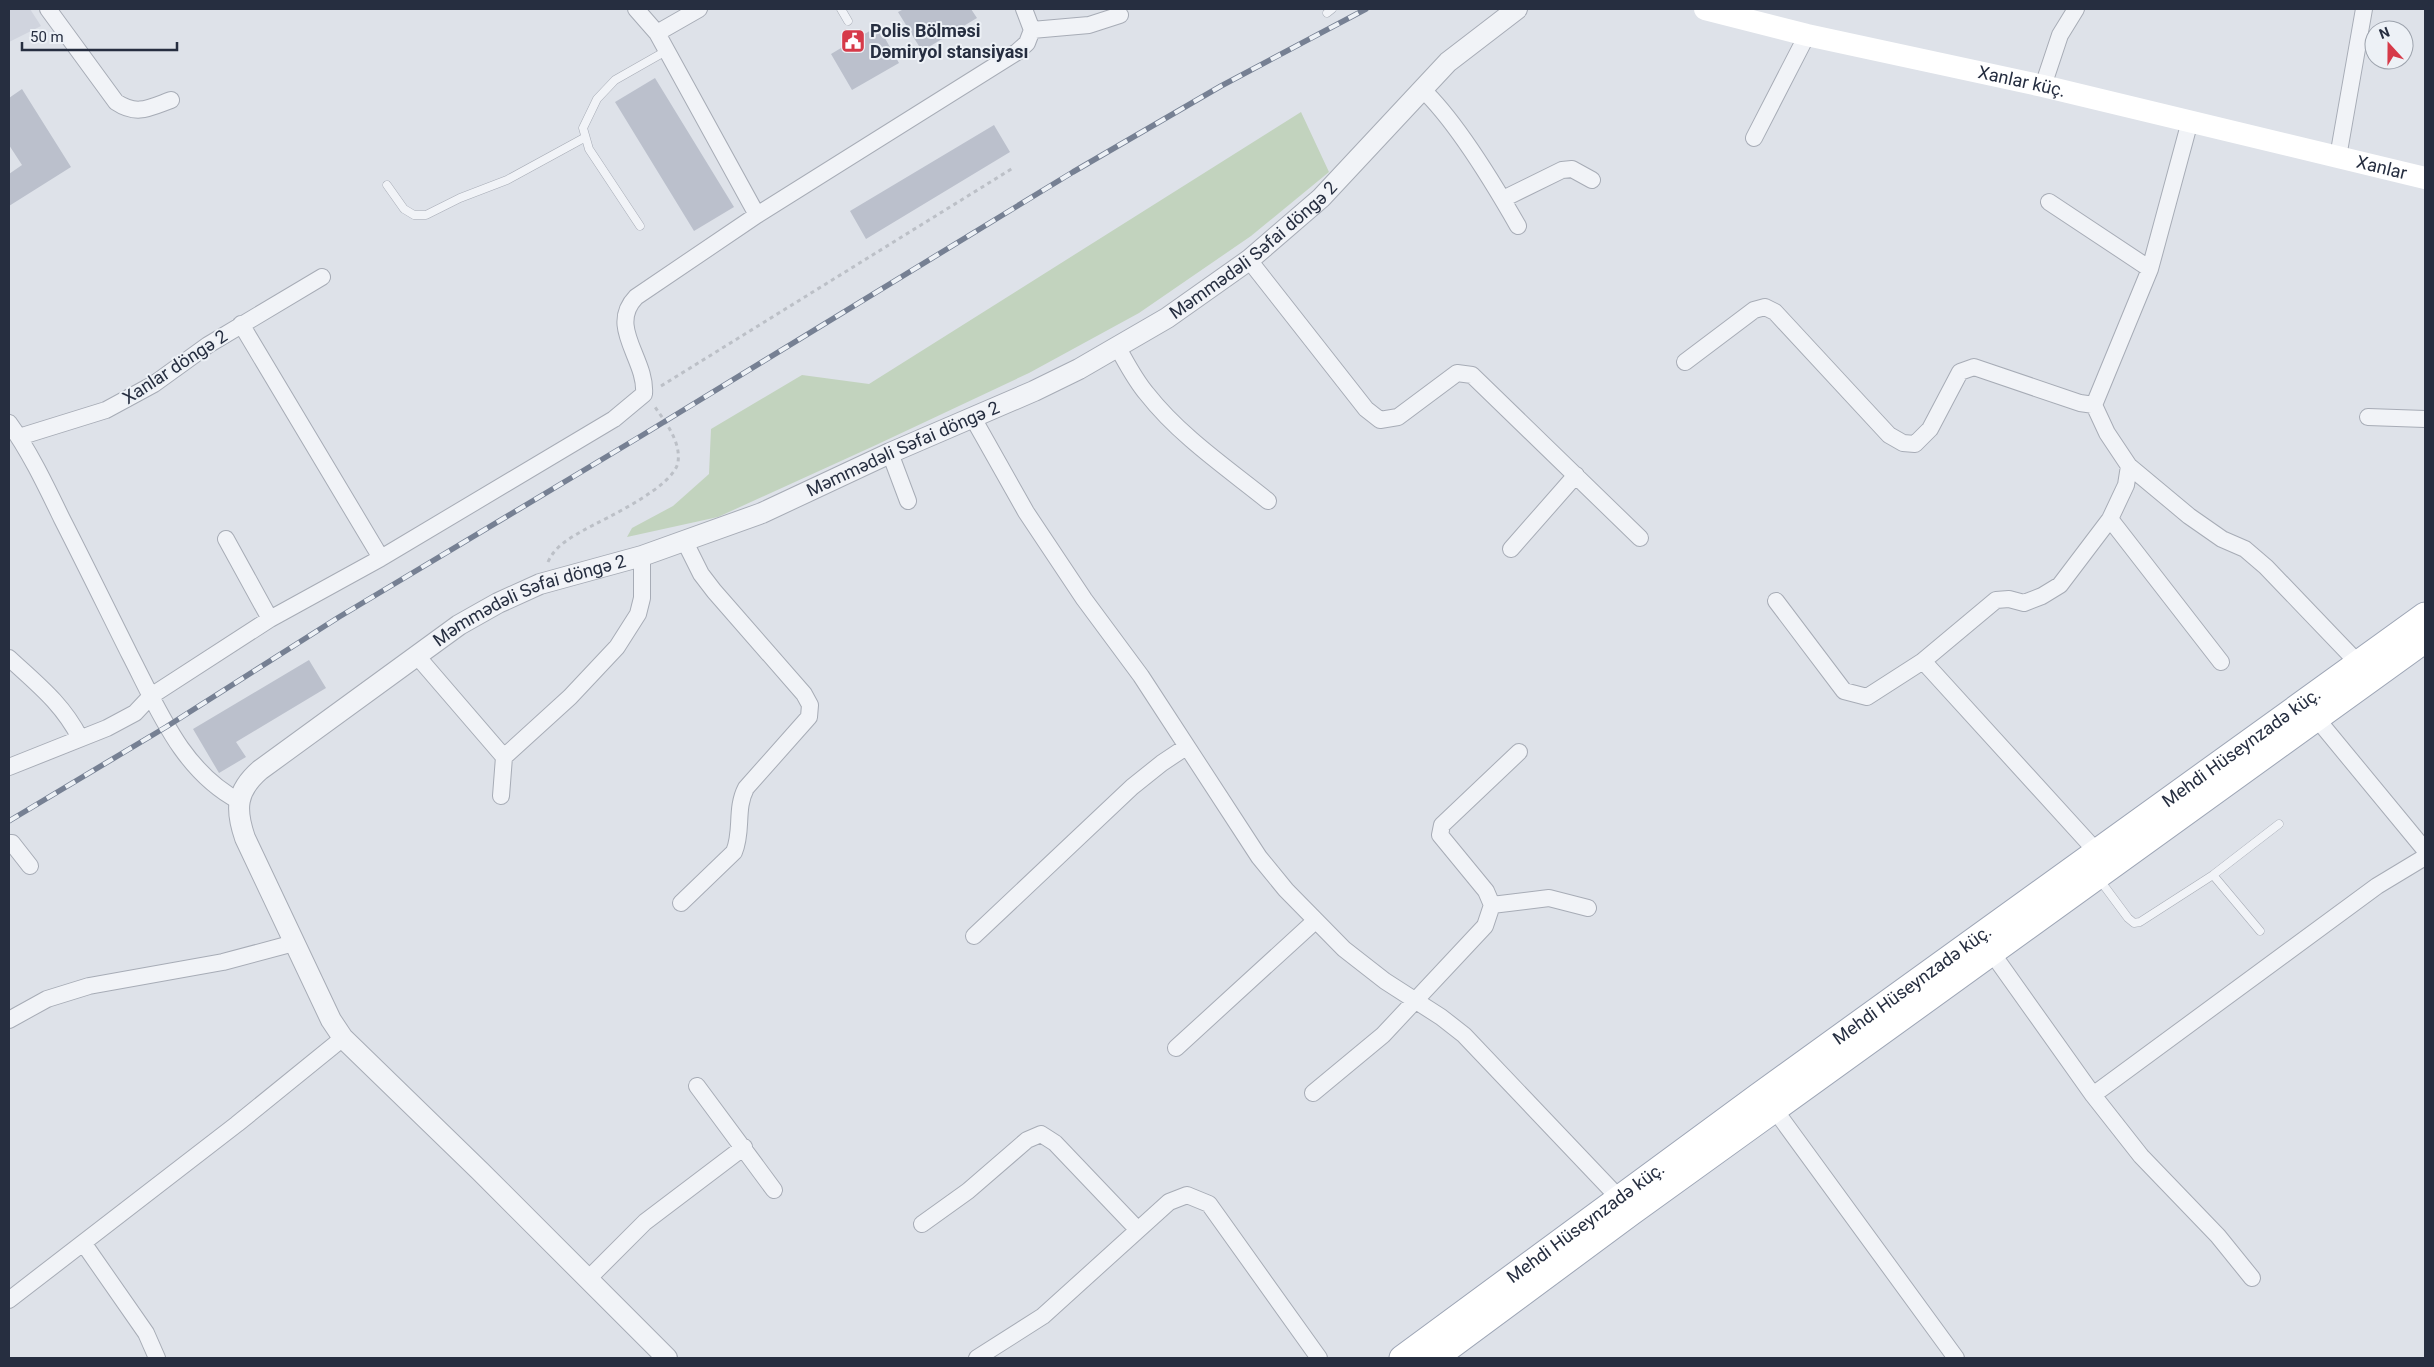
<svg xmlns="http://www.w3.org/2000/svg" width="2434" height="1367" font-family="Roboto,sans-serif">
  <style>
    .built { fill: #d0d4de }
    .green { fill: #c2d3be }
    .building { fill: #bbc0cc }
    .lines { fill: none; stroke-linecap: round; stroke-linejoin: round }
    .service-casing { stroke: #a7acb6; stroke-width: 9 }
    .minor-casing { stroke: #a7acb6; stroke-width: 18 }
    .tertiary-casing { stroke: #a7acb6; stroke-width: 22 }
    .primary-casing { stroke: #9da5b5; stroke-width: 27 }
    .path { stroke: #bcc0c7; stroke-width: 3; stroke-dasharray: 4 4; stroke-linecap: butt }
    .service { stroke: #f1f3f7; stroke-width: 8 }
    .minor { stroke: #f1f3f7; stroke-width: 16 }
    .tertiary { stroke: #f1f3f7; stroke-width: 20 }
    .secondary { stroke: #fff; stroke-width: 22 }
    .primary { stroke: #fff; stroke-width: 25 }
    .rail-casing { stroke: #768093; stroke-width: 5.5 }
    .rail { stroke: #edf1f6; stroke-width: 4; stroke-dasharray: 11; stroke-linecap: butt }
    .labels { text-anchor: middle; stroke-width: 4; stroke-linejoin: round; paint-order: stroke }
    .poi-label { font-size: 18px; font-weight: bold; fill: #262e40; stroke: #edf1f6; text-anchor: start }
    .street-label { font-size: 18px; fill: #262e40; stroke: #edf1f6 }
  </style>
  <rect width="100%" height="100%" fill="#dee2e9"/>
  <!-- built -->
  <path class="built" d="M 9,9 L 30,9 L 41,26 L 9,42 Z"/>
  <!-- green -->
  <path class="green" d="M 1301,112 L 1329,172 L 1251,236 L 1139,313 L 1029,373 L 876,445 L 718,517 L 627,537 L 632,528 L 673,506 L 709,474 L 711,429 L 802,375 L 869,384 Z"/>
  <!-- building -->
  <path class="building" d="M 904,9 L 971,9 L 977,18 L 922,51 L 898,12 Z
    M 878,26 L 899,63 L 852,90 L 831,54 Z
    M 655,78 L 734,207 L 694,231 L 615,102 Z
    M 22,89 L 71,167 L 9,206 L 9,174 L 22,165 L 9,145 L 9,98 Z
    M 994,125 L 1010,152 L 866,239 L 850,211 Z
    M 309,660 L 326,688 L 236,742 L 246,757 L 219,773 L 193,729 Z"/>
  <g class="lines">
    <defs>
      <path id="service" d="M 841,9 L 848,21
        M 1327,13 L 1332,9
        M 387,185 L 404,209 L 414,215 L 426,215 L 460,198 L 507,180 L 584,138
        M 640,226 L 589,149 L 583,128 L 597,99 L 615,80 L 666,51
        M 2213,875 L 2260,931
        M 2099,879 L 2128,918 L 2134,923 L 2140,922 L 2213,875 L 2279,824"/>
      <path id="minor" d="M 48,9 L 116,102 C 137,116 149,108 171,100
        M 636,9 L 657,33 L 757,215
        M 1032,30 L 1089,25 L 1120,15
        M 657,33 L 699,9
        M 2043,86 L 2060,35 L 2076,9
        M 1422,89 C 1457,122 1494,184 1518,226
        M 1754,138 L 1807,35
        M 2338,157 L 2364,9
        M 1503,199 L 1562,170 L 1572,169 L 1592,180
        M 2049,202 L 2150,269
        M 1249,260 L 1366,409 L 1380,420 L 1398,417 L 1457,373 L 1472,375 L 1640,538
        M 241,324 L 381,558
        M 1118,348 C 1127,364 1135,380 1147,394 C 1180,436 1227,468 1268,501
        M 1685,362 L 1754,310 L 1765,307 L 1775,312 L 1889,435 L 1903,443 L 1915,444 L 1930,429 L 1960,372 L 1974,367 L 2080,403 L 2094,405 L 2150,269 L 2190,121
        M 2368,417 L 2425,419
        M 973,418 L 1026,512 L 1084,599 L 1141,676 L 1259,857 L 1286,890 L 1344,949 L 1385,981 L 1441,1017 L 1464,1035 L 1619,1198
        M 9,423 C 30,452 46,486 62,519 C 85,564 107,609 130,655 C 158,709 182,771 239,801
        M 19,437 L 106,410 L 154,384 L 208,345 L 322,277
        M 890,453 L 908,501
        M 2129,466 L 2189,516 L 2222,539 L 2245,549 L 2266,567 L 2359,664
        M 2110,519 L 2221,662
        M 226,539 L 270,619
        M 1511,549 L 1576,475
        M 1776,601 L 1844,691 L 1867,697 L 1923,661 L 1996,600 L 2009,599 L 2024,603 L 2042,596 L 2060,585 L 2110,519 L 2126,485 L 2129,466 L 2107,433 L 2094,405
        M 417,656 L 504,757 L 570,697 L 617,647 L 638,614 L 642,598 L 642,556
        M 9,658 C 37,684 62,703 80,738
        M 1923,661 L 2097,852
        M 2317,719 L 2425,850
        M 9,767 L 107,728 L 135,713 L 151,696 L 270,619 L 381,558 L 614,419 L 644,394 C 647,359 607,327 636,297 L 757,215 L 1017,52 L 1027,43 L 1032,30 L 1024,9
        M 501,796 L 504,757
        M 9,843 L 12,843 L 30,866
        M 681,903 L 734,852 C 743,831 735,809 746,788 L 809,717 L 810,705 L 804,694 L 714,591 L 701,574 L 685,542
        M 1492,905 L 1549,898 L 1588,908
        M 974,936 L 1132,787 L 1162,763 L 1186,747
        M 1992,953 L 2093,1095 L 2141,1156 L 2218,1236 L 2252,1278
        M 9,1020 L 47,999 L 89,986 L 223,962 L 294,943
        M 1176,1048 L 1315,921
        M 697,1086 L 774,1190
        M 1313,1093 L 1383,1035 L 1485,926 L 1492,905 L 1486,891 L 1440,835 L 1442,825 L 1519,752
        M 2093,1095 L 2377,886 L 2425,857
        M 1775,1110 L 1956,1358
        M 922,1224 L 968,1191 L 1027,1140 L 1041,1134 L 1055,1143 L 1138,1230
        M 84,1244 L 146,1333 L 157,1358
        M 588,1279 L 645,1222 L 744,1147
        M 9,1300 L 237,1124 L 343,1038
        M 977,1358 L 1043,1316 L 1169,1202 L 1187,1195 L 1209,1204 L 1319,1358"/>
      <g id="tertiary">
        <path id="s1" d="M 667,1358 L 480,1171 L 343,1038 L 331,1020 L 245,838 C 235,809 236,791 260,770 L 459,625 L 498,603 L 540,584 L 642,556 L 762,513 L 890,453 L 1034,391 L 1079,369 L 1167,318 L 1249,260 L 1321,198 L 1448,62 L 1517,9"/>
      </g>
      <g id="primary">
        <path id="s3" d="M 1402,1358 L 1758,1096 L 2425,615"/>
        <path d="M 1435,1358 L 1631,1213 L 2425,640"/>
      </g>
    </defs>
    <!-- service casing -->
    <use href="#service" class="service-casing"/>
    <!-- minor casing -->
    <use href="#minor" class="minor-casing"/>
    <!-- tertiary casing -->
    <use href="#tertiary" class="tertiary-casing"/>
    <!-- primary casing -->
    <use href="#primary" class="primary-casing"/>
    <!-- path -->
    <path class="path" d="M 661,386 L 1013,168
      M 548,562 C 555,546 570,538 584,530 C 606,518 674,487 678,462 C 681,442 666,423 655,407"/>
    <!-- service -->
    <use href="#service" class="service"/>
    <!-- minor -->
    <use href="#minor" class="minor"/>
    <!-- tertiary -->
    <use href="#tertiary" class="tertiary"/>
    <!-- secondary -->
    <path class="secondary" id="s2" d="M 1705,9 L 1807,35 L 2043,86 L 2425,178"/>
    <!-- primary -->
    <use href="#primary" class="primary"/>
    <defs>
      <path id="rail" d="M 9,821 L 166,727 L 339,617 L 641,436 L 1073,172 L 1221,86 L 1366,9"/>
    </defs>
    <!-- rail casing -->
    <use href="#rail" class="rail-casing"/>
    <!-- rail -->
    <use href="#rail" class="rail"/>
  </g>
  <!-- icons -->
  <defs>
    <symbol id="civic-square" viewBox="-11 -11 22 22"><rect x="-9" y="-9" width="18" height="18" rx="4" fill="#d63a49" stroke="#edf1f6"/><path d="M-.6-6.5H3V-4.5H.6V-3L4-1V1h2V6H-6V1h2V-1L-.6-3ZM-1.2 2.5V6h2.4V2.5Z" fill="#fff"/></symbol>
  </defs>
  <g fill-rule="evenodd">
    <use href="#civic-square" x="839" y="27" width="28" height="28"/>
  </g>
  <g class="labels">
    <!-- poi labels -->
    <g class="poi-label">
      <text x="870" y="37">Polis Bölməsi<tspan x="870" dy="21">Dəmiryol stansiyası</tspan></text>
    </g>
    <!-- street labels -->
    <g class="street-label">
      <text dy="6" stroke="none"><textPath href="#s2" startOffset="325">Xanlar küç.</textPath></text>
      <text dy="6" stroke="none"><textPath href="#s2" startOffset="695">Xanlar</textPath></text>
      <text dy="6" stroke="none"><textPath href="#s1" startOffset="1884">Məmmədəli Səfai döngə 2</textPath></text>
      <text transform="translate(175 367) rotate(-33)" y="6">Xanlar döngə 2</text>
      <text dy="6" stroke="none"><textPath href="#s1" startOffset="1479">Məmmədəli Səfai döngə 2</textPath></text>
      <text dy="6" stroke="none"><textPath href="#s1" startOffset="1075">Məmmədəli Səfai döngə 2</textPath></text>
      <text dy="6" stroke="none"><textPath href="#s3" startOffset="1038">Mehdi Hüseynzadə küç.</textPath></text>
      <text dy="6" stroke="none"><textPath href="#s3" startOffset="632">Mehdi Hüseynzadə küç.</textPath></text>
      <text dy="6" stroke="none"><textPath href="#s3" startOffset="228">Mehdi Hüseynzadə küç.</textPath></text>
    </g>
  </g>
  <!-- border -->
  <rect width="2434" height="1367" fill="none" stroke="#262e40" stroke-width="20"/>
  <!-- north arrow -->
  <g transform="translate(2389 45) rotate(339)"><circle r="24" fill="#edf1f6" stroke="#9da3ad"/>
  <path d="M0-4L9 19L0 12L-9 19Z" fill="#d63a49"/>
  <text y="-8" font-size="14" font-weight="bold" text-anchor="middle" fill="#262e40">N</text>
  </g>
  <!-- scale -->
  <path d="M22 42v8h155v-8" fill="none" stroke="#262e40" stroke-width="2.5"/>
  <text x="30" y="42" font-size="15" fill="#262e40" stroke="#edf1f6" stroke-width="4" paint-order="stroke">50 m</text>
</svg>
